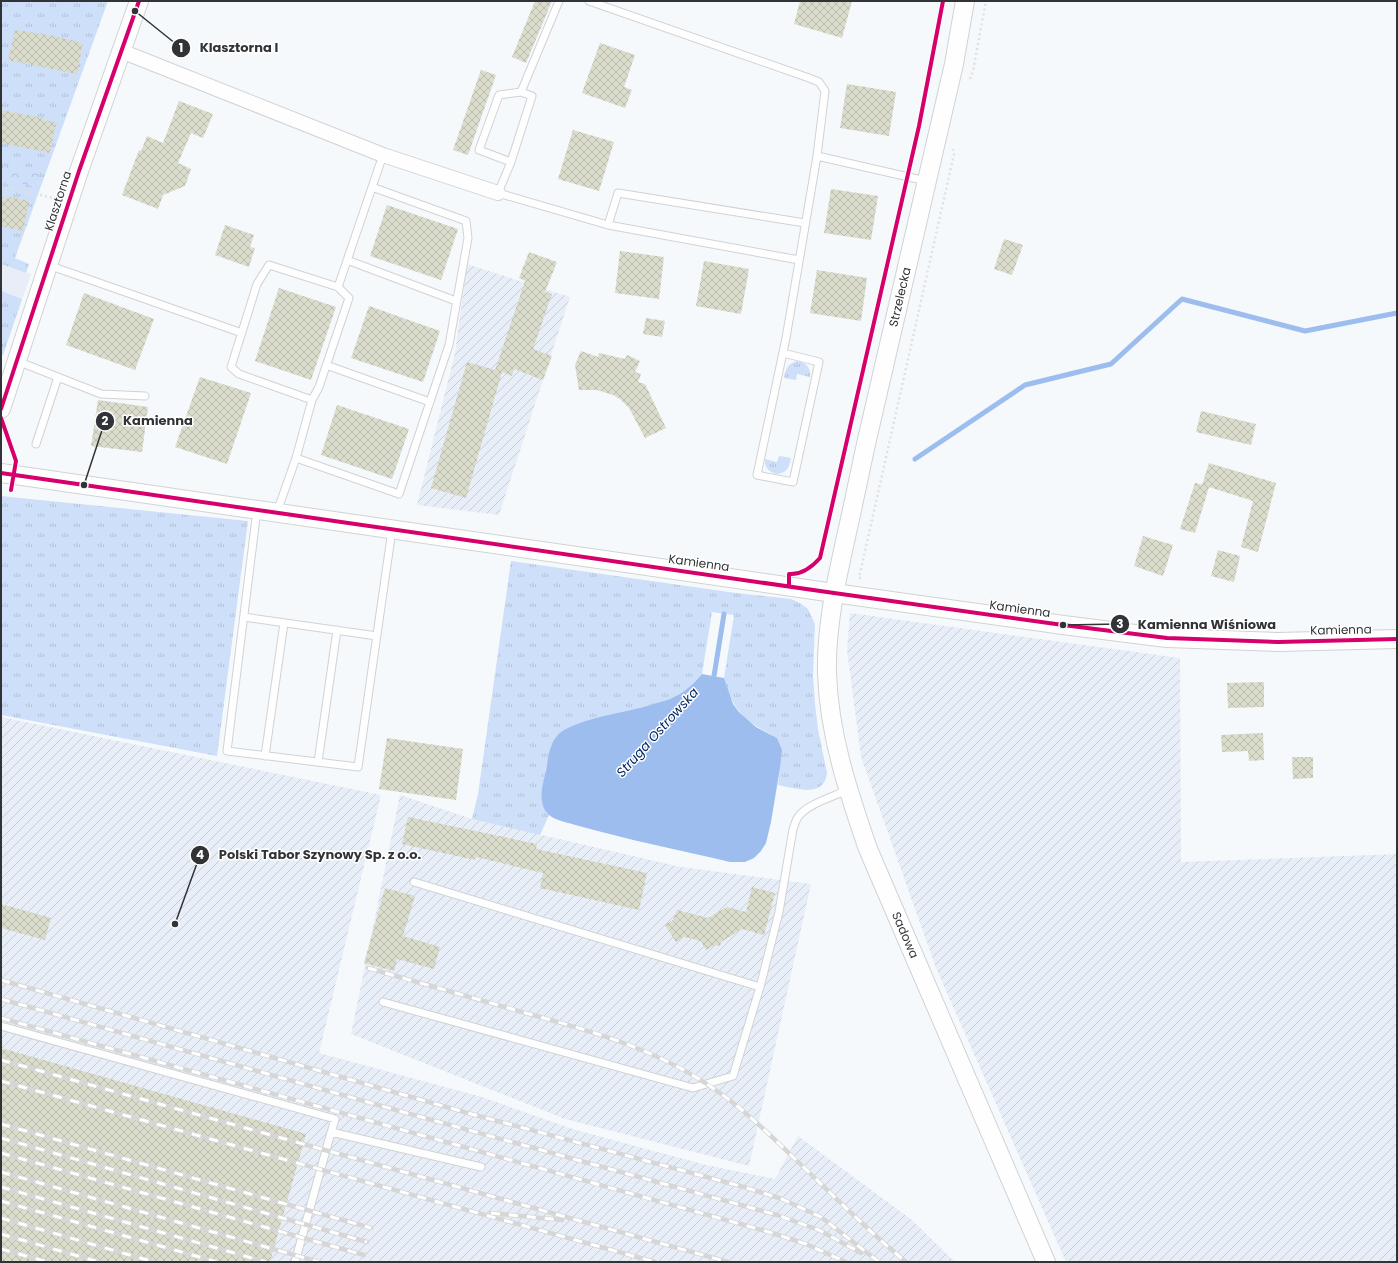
<svg xmlns="http://www.w3.org/2000/svg" width="1398" height="1263" font-family="Poppins,sans-serif">
  <style>
    .built { fill: #e8eef7 }
    .industrial { fill: url(#industrial-furrows) }
    .grass { fill: url(#grass-tufts) }
    .forest { fill: url(#forest-crowns) }
    .water { fill: #9dbdee }
    .lines { fill: none; stroke-linecap: round; stroke-linejoin: round }
    .stream { stroke: #9dbdee; stroke-width: 5 }
    .building { fill: url(#building-cross-hatch) }
    .service-casing { stroke: #d1d2d5; stroke-width: 9 }
    .minor-casing { stroke: #d1d2d5; stroke-width: 16 }
    .tertiary-casing { stroke: #d1d2d5; stroke-width: 20 }
    .path { stroke: #dfe0e1; stroke-width: 2.5; stroke-dasharray: 2 3; stroke-linecap: butt }
    .service { stroke: #fefeff; stroke-width: 7 }
    .minor { stroke: #fefeff; stroke-width: 14 }
    .tertiary { stroke: #fefeff; stroke-width: 18 }
    .rail-casing { stroke: #d6d6d7; stroke-width: 4.5 }
    .rail { stroke: #fff; stroke-width: 3; stroke-dasharray: 9; stroke-linecap: butt }
    .cycleway-casing { stroke: #fff; stroke-width: 6 }
    .cycleway { stroke: #d6006c; stroke-width: 4 }
    .labels { text-anchor: middle; stroke-width: 3; stroke-linejoin: round; paint-order: stroke }
    .street-label { font-size: 12px; fill: #313336; stroke: #fff }
    .water-label { font-size: 13px; font-style: italic; fill: #002864; stroke: #fff }
    .leader { fill: none; stroke: #313336; stroke-width: 1.5 }
    .callout-dot { fill: #313336; stroke: #fff; stroke-width: 1.5 }
    .mark-label { font-size: 12px; text-anchor: middle; font-weight: bold; fill: #fff }
    .callout-label { font-size: 13px; text-anchor: middle; font-weight: bold; fill: #313336; stroke: #fff; stroke-width: 3; stroke-linejoin: round; paint-order: stroke }
  </style>
  <defs>
    <pattern id="industrial-furrows" width="10" height="10" patternUnits="userSpaceOnUse"><rect width="10" height="10" fill="#e8eef7"/><path d="M-1 1l2-2M0 10L10 0M9 11l2-2" fill="none" stroke="#c7cdd4"/></pattern>
    <pattern id="grass-tufts" width="24" height="20" patternUnits="userSpaceOnUse"><rect width="24" height="20" fill="#cedff9"/><path d="M3 7l-1-3M5 7V3M7 7l1-3M15 17l-1-3M17 17v-4M19 17l1-3" fill="none" stroke="#b1c0d6"/></pattern>
    <pattern id="forest-crowns" width="20" height="18" patternUnits="userSpaceOnUse"><rect width="20" height="18" fill="#cedff9"/><path d="M2 6a3 3 0 1 1 6 0M12 15a3 3 0 1 1 6 0" fill="none" stroke="#b1c0d6"/></pattern>
    <pattern id="building-cross-hatch" width="8" height="8" patternUnits="userSpaceOnUse"><rect width="8" height="8" fill="#dadccc"/><path d="M0 0l8 8M0 8l8-8" fill="none" stroke="#bcbdb0"/></pattern>
  </defs>
  <rect width="100%" height="100%" fill="#f6f9fc"/>
  <!-- built -->
  <path class="built" d="M 1,264 L 26,273 L 31,274 L 3,355 L 1,354 Z"/>
  <!-- industrial -->
  <path class="industrial" d="M 467,264 L 570,297 L 499,515 L 417,505 L 455,353 Z
    M 850,613 L 1180,658 L 1181,862 L 1397,854 L 1397,1262 L 1066,1262 L 936,968 L 861,757 L 847,650 Z
    M 1,717 L 381,795 L 319,1053 L 482,1097 L 576,1130 L 706,1165 L 775,1179 L 798,1136 L 912,1220 L 955,1262 L 1,1262 Z
    M 400,795 L 472,819 L 681,867 L 811,884 L 749,1166 L 565,1119 L 351,1034 Z"/>
  <!-- grass -->
  <path class="grass" d="M 1,1 L 108,1 L 15,258 L 29,264 L 26,273 L 1,264 Z
    M 1,291 L 22,299 L 3,355 L 1,354 Z
    M 797,361 C 806,362 811,368 810,377 L 797,374 L 796,380 L 784,378 C 786,369 787,364 797,361 Z
    M 779,456 L 791,458 C 789,467 788,472 778,474 C 770,473 764,468 765,459 L 777,462 Z
    M 1,496 L 248,521 L 217,756 L 1,715 Z
    M 511,561 L 736,593 L 791,599 L 800,603 L 808,609 L 815,624 L 813,675 L 815,704 L 818,729 L 827,773 C 824,799 795,788 778,785 L 780,768 L 772,735 C 745,721 731,708 724,678 L 734,615 L 712,612 L 702,674 L 687,689 L 673,698 L 640,709 L 621,713 L 552,744 C 547,764 536,798 549,815 L 540,835 L 472,819 L 478,794 Z"/>
  <!-- forest -->
  <path class="forest" d="M 1,166 L 38,172 L 36,187 L 1,179 Z"/>
  <!-- water -->
  <path class="water" d="M 702,674 L 724,678 L 733,704 L 739,712 L 756,727 L 777,738 L 782,750 L 780,768 L 771,822 L 766,843 L 761,851 L 754,858 L 745,862 L 730,862 C 679,850 629,840 579,826 C 570,823 555,821 548,814 C 537,803 543,783 546,770 C 549,754 550,737 566,729 C 594,715 627,713 657,703 C 662,701 669,700 674,697 C 685,692 694,683 702,674 Z"/>
  <g class="lines">
    <!-- stream -->
    <path class="stream" d="M 915,459 L 1025,385 L 1111,364 L 1182,299 L 1305,331 L 1397,313
      M 712,681 L 714,676 L 724,614"/>
  </g>
  <!-- building -->
  <path class="building" d="M 535,1 L 552,1 L 526,63 L 512,57 Z
    M 800,1 L 852,1 L 842,38 L 794,24 Z
    M 15,30 L 49,35 L 83,43 L 77,74 L 8,60 Z
    M 600,43 L 635,55 L 624,87 L 632,90 L 625,108 L 582,93 Z
    M 481,70 L 496,75 L 468,155 L 453,150 Z
    M 847,84 L 896,92 L 889,136 L 840,128 Z
    M 179,101 L 213,114 L 203,138 L 191,133 L 178,163 L 191,169 L 185,186 L 163,195 L 158,209 L 122,195 L 139,150 L 141,151 L 147,136 L 163,143 Z
    M 1,110 L 43,118 L 43,120 L 56,122 L 50,153 L 1,143 Z
    M 573,130 L 614,142 L 599,191 L 558,179 Z
    M 831,189 L 878,196 L 871,240 L 824,233 Z
    M 7,196 L 29,201 L 23,231 L 1,226 L 1,197 L 7,199 Z
    M 387,205 L 458,229 L 441,280 L 370,256 Z
    M 225,225 L 254,235 L 250,247 L 255,248 L 249,267 L 215,255 Z
    M 1004,239 L 1023,245 L 1012,275 L 994,269 Z
    M 620,251 L 664,257 L 659,299 L 615,293 Z
    M 529,252 L 557,262 L 545,292 L 552,294 L 533,349 L 552,356 L 543,380 L 514,369 L 512,376 L 502,372 L 466,498 L 431,488 L 467,362 L 495,370 L 525,281 L 519,278 Z
    M 704,261 L 749,269 L 741,314 L 696,306 Z
    M 817,270 L 867,278 L 861,321 L 810,313 Z
    M 279,288 L 336,307 L 311,380 L 255,361 Z
    M 84,293 L 154,319 L 135,370 L 66,345 Z
    M 369,306 L 440,331 L 423,382 L 351,358 Z
    M 646,318 L 665,321 L 662,337 L 643,334 Z
    M 581,351 L 598,357 L 599,353 L 625,359 L 627,355 L 640,361 L 635,372 L 641,374 L 638,382 L 645,384 L 666,428 L 645,438 L 629,408 L 620,399 L 613,395 L 597,390 L 579,390 L 575,365 Z
    M 200,377 L 251,393 L 227,464 L 175,447 Z
    M 98,400 L 148,407 L 142,452 L 91,446 Z
    M 337,405 L 409,429 L 392,479 L 321,455 Z
    M 1201,411 L 1256,424 L 1251,445 L 1196,432 Z
    M 1209,463 L 1276,483 L 1258,552 L 1241,547 L 1253,501 L 1209,487 L 1195,533 L 1180,529 L 1195,483 L 1204,485 L 1202,485 Z
    M 1143,536 L 1173,545 L 1163,576 L 1134,566 Z
    M 1218,550 L 1240,556 L 1234,582 L 1211,576 Z
    M 1264,682 L 1264,707 L 1228,708 L 1227,683 Z
    M 1263,733 L 1264,760 L 1249,761 L 1248,751 L 1222,752 L 1221,735 Z
    M 387,738 L 463,749 L 456,800 L 379,789 Z
    M 1292,757 L 1313,757 L 1313,778 L 1293,779 Z
    M 408,817 L 537,844 L 536,849 L 647,873 L 639,910 L 540,888 L 543,873 L 476,857 L 475,860 L 402,844 Z
    M 752,887 L 775,893 L 764,935 L 742,929 L 721,942 L 720,946 L 714,945 L 706,950 L 701,941 L 684,937 L 676,942 L 665,925 L 673,920 L 677,910 L 708,918 L 727,907 L 746,912 Z
    M 385,888 L 415,896 L 403,936 L 440,947 L 434,969 L 397,959 L 394,971 L 364,963 Z
    M 1,904 L 51,918 L 45,940 L 1,928 Z
    M 1,1048 L 306,1134 L 270,1262 L 1,1262 Z"/>
  <g class="lines">
    <defs>
      <path id="service" d="M 589,1 L 809,78 L 819,82 L 825,91 L 817,156 L 786,338 L 757,475 L 793,482 L 819,362 L 783,353
        M 521,92 L 559,1
        M 817,156 L 926,181
        M 511,162 L 479,150 L 499,95 L 521,92 L 532,96 L 511,162 L 498,193 L 608,225
        M 347,260 L 456,301
        M 799,260 L 608,225 L 618,193 L 805,223
        M 48,265 L 242,333
        M 338,287 L 349,298 L 319,387 L 312,400 L 239,374 L 231,367 L 257,284 L 269,265 L 338,287 L 383,155
        M 17,361 L 101,394 L 145,396
        M 326,365 L 430,402
        M 312,400 L 296,458 L 399,494 L 449,345 L 468,238 L 466,221 L 372,187
        M 36,444 L 58,377
        M 257,510 L 227,751 L 358,767 L 392,530
        M 277,512 L 296,458
        M 244,617 L 377,636
        M 265,756 L 284,623
        M 318,762 L 337,630
        M 414,882 L 760,987 L 779,912 L 793,829 C 795,825 795,821 798,817 C 807,804 833,797 847,790
        M 383,1002 L 693,1088 L 733,1076 L 760,987
        M 1,1026 L 335,1119 L 328,1143 L 295,1262
        M 331,1132 L 481,1167"/>
      <path id="minor" d="M 121,51 L 383,155 L 498,193"/>
      <g id="tertiary">
        <path id="s1" d="M 965,1 L 954,64 C 926,186 897,308 869,431 C 861,466 854,502 846,537 C 836,582 826,627 827,673 C 829,735 848,791 868,849 L 1046,1262"/>
        <path d="M 1,409 L 79,171 L 139,1"/>
        <path d="M 1,473 L 834,593 L 1063,625 L 1167,638 L 1278,642 L 1397,639"/>
      </g>
    </defs>
    <!-- service casing -->
    <use href="#service" class="service-casing"/>
    <!-- minor casing -->
    <use href="#minor" class="minor-casing"/>
    <!-- tertiary casing -->
    <use href="#tertiary" class="tertiary-casing"/>
    <!-- path -->
    <path class="path" d="M 970,79 L 973,71 L 986,1
      M 1,186 L 53,198
      M 861,578 L 859,578 L 954,154 L 953,149"/>
    <!-- service -->
    <use href="#service" class="service"/>
    <!-- minor -->
    <use href="#minor" class="minor"/>
    <!-- tertiary -->
    <use href="#tertiary" class="tertiary"/>
    <defs>
      <path id="rail" d="M 368,968 C 419,983 471,997 522,1012 C 591,1031 658,1049 717,1091 C 746,1111 770,1135 795,1159 C 832,1194 867,1230 906,1262
        M 1,980 L 464,1112 L 744,1187 L 782,1199 L 821,1217 L 879,1262
        M 1,999 L 403,1112 L 777,1215 L 819,1230 L 861,1253
        M 1,1018 L 769,1232 L 806,1244 L 846,1262
        M 1,1060 L 728,1262
        M 1,1081 L 655,1262
        M 1,1124 L 371,1228
        M 1,1138 L 367,1242
        M 1,1153 L 364,1255
        M 1,1172 L 319,1262
        M 1,1187 L 266,1262
        M 1,1201 L 217,1262
        M 491,1213 L 562,1220
        M 1,1218 L 154,1262
        M 1,1234 L 99,1262
        M 1,1249 L 48,1262"/>
    </defs>
    <!-- rail casing -->
    <use href="#rail" class="rail-casing"/>
    <!-- rail -->
    <use href="#rail" class="rail"/>
    <defs>
      <path id="cycleway" d="M 1,409 L 79,171 L 139,1
        M 1,418 L 16,461 L 11,490
        M 1,473 L 834,593 L 1063,625 L 1167,638 L 1278,642 L 1397,639
        M 789,586 L 789,574 C 802,575 812,567 820,558 L 919,126 L 943,1"/>
    </defs>
    <!-- cycleway casing -->
    <use href="#cycleway" class="cycleway-casing"/>
    <!-- cycleway -->
    <use href="#cycleway" class="cycleway"/>
  </g>
  <g class="labels">
    <!-- street labels -->
    <g class="street-label">
      <text transform="translate(58 201) rotate(-72)" y="4">Klasztorna</text>
      <text transform="translate(900 297) rotate(-77)" y="4">Strzelecka</text>
      <text transform="translate(699 563) rotate(8)" y="4">Kamienna</text>
      <text transform="translate(1020 609) rotate(8)" y="4">Kamienna</text>
      <text transform="translate(1341 630) rotate(-1)" y="4">Kamienna</text>
      <text dy="4" stroke="none"><textPath href="#s1" startOffset="962">Sadowa</textPath></text>
    </g>
    <!-- water labels -->
    <g class="water-label">
      <text transform="translate(657 732) rotate(-48)" y="5">Struga Ostrowska</text>
    </g>
  </g>
  <!-- callouts -->
  <path class="leader" d="M135 11L181 48M84 485L105 421M1063 625L1120 624M175 924L200 855"/>
  <g class="callout-dot">
    <circle cx="135" cy="11" r="4"/>
    <circle cx="84" cy="485" r="4"/>
    <circle cx="1063" cy="625" r="4"/>
    <circle cx="175" cy="924" r="4"/>
    <circle cx="181" cy="48" r="10"/>
    <circle cx="105" cy="421" r="10"/>
    <circle cx="1120" cy="624" r="10"/>
    <circle cx="200" cy="855" r="10"/>
  </g>
  <g class="mark-label">
    <text x="181" y="52">1</text>
    <text x="105" y="425">2</text>
    <text x="1120" y="628">3</text>
    <text x="200" y="859">4</text>
  </g>
  <g class="callout-label">
    <text x="239" y="52">Klasztorna I</text>
    <text x="158" y="425">Kamienna</text>
    <text x="1207" y="629">Kamienna Wiśniowa</text>
    <text x="320" y="859">Polski Tabor Szynowy Sp. z o.o.</text>
  </g>
  <!-- border -->
  <rect width="1398" height="1263" fill="none" stroke="#313336" stroke-width="4"/>
</svg>
